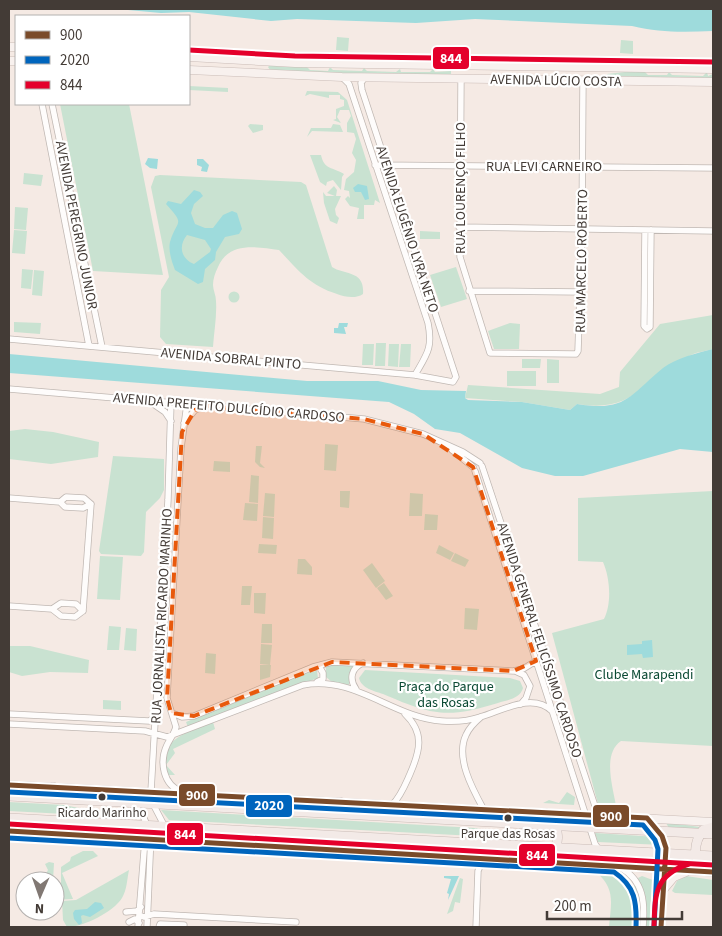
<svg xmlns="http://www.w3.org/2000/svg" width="722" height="936" font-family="'Source Sans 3',sans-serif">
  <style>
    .green { fill: #c9e2d1 }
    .water { fill: #9edbdc; fill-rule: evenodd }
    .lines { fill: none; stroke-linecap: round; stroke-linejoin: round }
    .minor-casing { stroke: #c0b8b3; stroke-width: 7 }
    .major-casing { stroke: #cbbdb8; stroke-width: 9 }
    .highway-casing { stroke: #cbbdb8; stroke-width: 10 }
    .minor { stroke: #fefcfb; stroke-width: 5.5 }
    .major { stroke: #f8f1ee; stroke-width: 8 }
    .highway { stroke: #f3eae7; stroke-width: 9 }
    .bus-1-casing { stroke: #fff; stroke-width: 9 }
    .bus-2-casing { stroke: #fff; stroke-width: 9 }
    .bus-3-casing { stroke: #fff; stroke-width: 9 }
    .bus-1 { stroke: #7a4b2a; stroke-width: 5 }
    .bus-2 { stroke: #0065bd; stroke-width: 5 }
    .bus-3 { stroke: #e4002b; stroke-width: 5 }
    .marked { fill: #e8590c; fill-opacity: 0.2; stroke: #e8590c; stroke-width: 4; stroke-dasharray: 10 6; stroke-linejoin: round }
    .bus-dot { fill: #433b36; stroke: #fff; stroke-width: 2 }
    .labels { text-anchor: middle; stroke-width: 4.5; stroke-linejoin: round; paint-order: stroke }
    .bus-label { font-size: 13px; fill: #433b36; stroke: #fff }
    .street-label { font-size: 14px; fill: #433b36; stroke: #fff }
    .park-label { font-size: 14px; fill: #0a4933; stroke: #fff }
    .line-badge { stroke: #fff; stroke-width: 2 }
    .badge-label { font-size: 14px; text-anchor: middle; font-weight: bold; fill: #fff }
  </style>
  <rect width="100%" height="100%" fill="#f5eae4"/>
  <!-- green -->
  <path class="green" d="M 337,37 L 349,38 L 348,51 L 336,50 Z
    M 621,40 L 633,41 L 633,54 L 620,53 Z
    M 270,65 L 306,66 L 310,70 L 328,71 L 330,67 L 333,70 L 362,71 L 364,68 L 367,71 L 396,72 L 400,69 L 401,72 L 430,72 L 433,69 L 435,72 L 451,71 L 451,76 L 302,73 L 270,70 L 268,67 Z
    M 643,70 L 648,75 L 667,75 L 669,72 L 672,75 L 703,76 L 707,72 L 708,76 L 713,74 L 713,79 L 608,76 L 607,74 Z
    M 189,86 L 228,88 L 228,92 L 189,90 Z
    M 307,91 L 338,92 L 347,100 L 380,203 L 375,200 L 374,205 L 364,205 L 364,219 L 357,219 L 359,208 L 350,206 L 345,199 L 348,196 L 350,198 L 349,191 L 344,190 L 346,179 L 354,172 L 356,160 L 352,153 L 356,139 L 354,133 L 347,132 L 347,123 L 351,116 L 349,110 L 340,110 L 337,117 L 341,123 L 333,120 L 336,119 L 336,109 L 344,106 L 344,100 L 340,99 L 340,95 L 329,95 L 329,98 L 310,94 L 305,96 Z
    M 60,104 L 129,104 L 163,275 L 93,271 Z
    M 250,124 L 263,125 L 263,130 L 253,133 L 248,126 Z
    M 333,124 L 340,125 L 343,132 L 312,131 L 307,137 L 311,128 L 331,128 Z
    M 310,155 L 321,155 C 324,170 333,167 344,174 L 342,177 L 341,190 L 333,180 L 327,182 L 326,186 L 320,182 Z
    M 24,173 L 43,175 L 41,186 L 23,184 Z
    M 160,175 L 301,182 L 306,185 L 332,267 C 344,275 365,270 363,294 C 356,299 345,297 337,294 C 309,285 299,271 279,250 C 257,247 229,241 218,267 C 215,273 213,279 213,285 C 213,290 216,295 216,301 C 217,316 214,332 213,347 L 166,344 L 160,337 L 161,290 L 169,277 L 151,187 L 155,176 Z
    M 334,186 L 337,190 L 336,196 L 341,196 L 335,209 L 336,215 L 339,218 L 337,224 L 330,221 L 324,203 L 323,192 L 326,196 L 335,196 L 327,193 Z
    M 15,207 L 28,208 L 26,230 L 14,229 Z
    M 14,230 L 27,231 L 25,254 L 12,253 Z
    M 420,231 L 440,232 L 440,239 L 420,239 Z
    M 456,267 L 467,299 L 441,307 L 430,275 Z
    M 22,269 L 33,270 L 31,289 L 21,288 Z
    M 34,270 L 44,271 L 42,296 L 32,295 Z
    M228.5 297a5.5 5.5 0 1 1 11 0a5.5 5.5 0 1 1-11 0Z
    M 713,315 L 713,349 C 706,351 697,352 691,355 C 644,377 637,414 577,404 L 570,410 L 522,402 L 465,398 L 468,385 L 600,394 L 619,387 L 620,372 L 660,324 Z
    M 14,322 L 41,323 L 40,334 L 14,332 Z
    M 510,323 L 520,324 L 519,349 L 494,349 L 488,331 Z
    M 376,343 L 386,343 L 385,366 L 375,366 Z
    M 363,344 L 374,344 L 373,365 L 362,365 Z
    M 389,344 L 399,344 L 398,367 L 388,366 Z
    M 401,344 L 411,344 L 410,367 L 399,367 Z
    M 522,359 L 541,359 L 540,368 L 522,368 Z
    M 547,359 L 559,360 L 559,383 L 547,383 Z
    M 507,371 L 536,371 L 536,386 L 507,386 Z
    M 25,429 L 53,432 L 99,442 L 98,457 L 51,464 L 9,459 L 9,431 Z
    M 325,444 L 338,445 L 336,471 L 324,470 Z
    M 256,446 L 262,446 L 260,463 L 265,468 L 260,467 L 255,462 Z
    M 113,456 L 164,459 L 164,490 L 160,498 L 146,512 L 144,552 L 141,556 L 101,554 L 99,551 Z
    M 214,461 L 230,462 L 230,472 L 213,471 Z
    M 251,475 L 259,476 L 258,503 L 249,502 Z
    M 340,491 L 350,491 L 349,508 L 340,507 Z
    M 713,491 L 713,746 L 621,741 C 602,754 613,787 616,806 L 601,807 L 598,804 L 552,633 L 604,619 C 612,603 610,578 603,562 L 578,561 L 578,498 Z
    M 265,493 L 275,494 L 274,517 L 263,516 Z
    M 410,493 L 423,494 L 422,516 L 409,516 Z
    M 245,503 L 258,504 L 257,521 L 243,520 Z
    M 425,514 L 438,515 L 437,530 L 424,530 Z
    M 263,517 L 274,518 L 273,539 L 262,538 Z
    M 259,544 L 277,545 L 276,554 L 258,553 Z
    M 439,545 L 454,553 L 450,560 L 436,553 Z
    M 455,553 L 469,560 L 465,567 L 451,561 Z
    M 100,556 L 123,557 L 120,600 L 97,599 Z
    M 298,559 L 305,559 L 312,567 L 312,575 L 297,574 Z
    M 372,563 L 385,581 L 376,588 L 363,570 Z
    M 384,583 L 393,596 L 386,600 L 377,588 Z
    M 242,586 L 252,586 L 250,605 L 241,605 Z
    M 254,593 L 266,593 L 265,614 L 254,613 Z
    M 465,608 L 479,609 L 477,630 L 464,629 Z
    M 262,624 L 272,624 L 272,643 L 261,643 Z
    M 109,626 L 121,627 L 119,650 L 107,650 Z
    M 126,628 L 137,629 L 136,651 L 124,650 Z
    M 261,644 L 272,645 L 270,665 L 260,664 Z
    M 9,646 L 30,646 L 89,660 L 88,673 L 50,672 L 22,676 L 9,672 Z
    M 206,653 L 216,654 L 215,674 L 205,673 Z
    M 356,664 L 350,671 L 349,685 L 332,682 L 326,677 L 326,665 Z
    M 260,665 L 271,665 L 270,677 L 260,680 Z
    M 365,670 L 510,678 L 520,681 L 523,688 C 520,699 507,700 498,703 C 446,719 432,715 383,694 C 374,691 361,688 359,678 Z
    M 317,671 L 318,678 L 188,727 L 186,722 L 304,673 Z
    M 103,700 L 121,701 L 121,710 L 103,709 Z
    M 213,722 L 215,729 L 173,749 L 175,753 L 166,765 L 175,775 L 167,775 C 154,740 188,732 213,722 Z
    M 567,792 L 575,797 L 574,805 L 543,803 L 549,800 L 559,803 Z
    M 9,802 L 64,805 L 79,808 L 79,812 L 65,814 L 9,811 Z
    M 161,810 L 475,828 L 485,830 L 485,834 L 475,836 L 169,820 Z
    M 590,818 L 644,822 L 649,827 L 592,824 Z
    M 9,823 L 134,830 L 133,835 L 9,827 Z
    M 666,823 L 671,823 L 700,827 L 698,830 L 669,828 Z
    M 159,831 L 199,834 L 208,839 L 168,836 Z
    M 212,832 L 547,850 L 433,848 L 223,837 Z
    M 595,833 L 658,837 L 662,845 L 598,842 Z
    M 557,850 L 591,852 L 596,859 L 549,857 Z
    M 83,851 L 93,851 L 98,856 L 62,873 L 73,899 L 55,900 L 55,883 L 61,883 L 61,867 L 70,861 L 71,857 Z
    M 605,853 L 661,855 L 661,863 C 645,862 615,866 605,853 Z
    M 338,854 L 381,857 C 371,865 349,859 338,854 Z
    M 670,856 L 687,856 L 691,865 L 670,863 Z
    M 49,862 L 54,863 L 53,881 L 42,881 L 48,870 L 45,864 Z
    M 129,870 C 127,879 127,890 122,898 C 113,912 84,927 67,927 L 63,920 L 62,901 L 76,900 Z
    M 596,872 C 612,871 621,886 636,886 L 639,903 L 637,927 L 609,927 C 611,903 616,889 596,872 Z
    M 642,876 L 658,882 L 657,927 L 646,927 L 646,900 L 638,878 Z
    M 686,876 L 713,880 L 713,895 L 675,893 L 672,891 L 677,881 Z
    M 460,878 L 463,879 L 460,903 L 455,902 L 453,911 L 447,914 Z"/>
  <!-- water -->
  <path class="water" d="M 117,9 L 713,9 L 713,31 C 685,32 660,33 632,26 L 475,19 L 416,23 L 297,19 L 271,21 L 189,12 L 161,13 Z
    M 148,158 L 158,159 L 157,169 L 150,168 L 145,164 Z
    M 197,159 L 203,159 L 209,165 L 207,172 L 201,171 L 202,167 L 197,165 Z
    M 358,184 L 367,186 L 369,199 L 365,200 L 361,192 L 355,192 L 353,188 Z
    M 194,190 L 200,192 L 203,196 L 194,204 L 191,213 L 195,224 L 205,228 L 213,228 L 223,215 L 232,211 L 237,213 L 242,229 L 239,234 L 225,237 L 216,252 L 215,260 L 205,269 L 203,282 L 198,284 L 175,270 C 172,262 168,251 170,242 C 177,219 186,226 166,204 L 168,201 L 181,204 ZM 187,235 L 205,240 L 211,249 L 210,252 L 194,264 C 181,259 178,246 187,235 Z
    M 339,323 L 348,323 L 347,327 L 344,327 L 346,334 L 334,333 L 334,328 L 338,328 Z
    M 713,349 L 713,452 L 680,449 L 583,476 L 555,476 L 522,468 L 460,433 L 435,429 L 414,414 L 389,402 L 9,373 L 9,354 L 307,381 L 378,381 L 421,390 L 466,391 L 465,398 L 468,400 L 522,402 L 570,410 L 577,404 C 626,412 629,396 663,368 C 676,358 697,353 713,349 Z
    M 652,640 L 653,657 L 643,658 L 642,654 L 627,655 L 627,645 L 642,644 L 642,641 Z
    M 444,876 L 459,876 L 448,900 L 449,894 L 447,893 L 451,879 L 444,878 Z
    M 95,902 L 101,903 L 104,908 L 90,917 L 83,915 L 81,916 L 82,923 L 79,925 L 74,919 L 73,913 L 75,910 L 87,909 Z"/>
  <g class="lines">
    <defs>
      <path id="minor" d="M 342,77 L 349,84 L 428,323 C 433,348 427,354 415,375
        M 461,79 L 460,257 L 490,353 L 576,354 L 578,351 L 582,229 L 583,80
        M 42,104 L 89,346
        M 52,104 L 102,347
        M 375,165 L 713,168
        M 459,227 L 713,231
        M 645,230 L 644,326 L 647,329 L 650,327 L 651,230
        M 469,291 L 581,292
        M 9,339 L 415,375 L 453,382 L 456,377 L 362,90 L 361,83 L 365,77
        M 9,389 L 364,419 L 423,434 L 463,452 L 480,463
        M 149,401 L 165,412 L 171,421
        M 184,423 L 195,410 L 203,407
        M 452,450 L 473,467
        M 482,466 L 598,815
        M 475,471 L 595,844 C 602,856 610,861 621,868 C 644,881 645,903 643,927
        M 9,498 L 60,502 L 65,507 L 83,508 L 91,504
        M 60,502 L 66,497 L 84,498 L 91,504
        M 9,606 L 52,609 L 61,603 L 76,604 L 83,611
        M 52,609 L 61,616 L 75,617 L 83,611
        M 83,611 L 91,504
        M 313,667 L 320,668 L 323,673 L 323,679 L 317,682
        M 515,671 L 524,675 L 530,686 L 526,698 L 521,704
        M 356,689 C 349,679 351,668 363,663
        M 172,713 L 182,717 L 194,716 L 313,667 L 332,662 L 513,671 L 523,669 L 536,661
        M 9,714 L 149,721 L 155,718
        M 481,717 C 475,722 469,728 466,735 C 455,758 473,790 484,810
        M 9,724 L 145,731 L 167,737 L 303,685 C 355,675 393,718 442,721 C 455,722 468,721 480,717 C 502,711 532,692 552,711
        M 182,792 C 163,785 159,762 167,745 C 170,739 174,734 176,727 L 167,698 L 181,448 L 187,404
        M 133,803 L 143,816 L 151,834 L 147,927
        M 392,805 C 401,796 405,785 410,774 C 420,751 425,733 405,714
        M 647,818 L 662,836 L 666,848 L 661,927
        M 165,827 L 153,804 L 151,791 L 168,500 L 171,402
        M 126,912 L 137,911 L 141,907
        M 139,915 L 144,917 L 154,914 L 296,922
        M 129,922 L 135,919 L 139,923
        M 138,927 L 145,839
        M 159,927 L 160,924 L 184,925
        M 476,927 L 478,871 L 481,864 L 489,862"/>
      <path id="major" d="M 9,47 L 16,47
        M 189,57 L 295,63 L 713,69
        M 9,61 L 16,61
        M 189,70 L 342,77 L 713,82
        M 9,785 L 713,822
        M 9,831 L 713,872
        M 663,890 L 674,877 L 686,872"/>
      <path id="highway" d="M 53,787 L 63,792 L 89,796
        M 9,796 L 713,834
        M 288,807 L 327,805 L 340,802
        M 9,818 L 713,856
        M 197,833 L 237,839 L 246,844
        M 437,855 L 450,851 L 549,854 C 564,842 557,824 545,813
        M 708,871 C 692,860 693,844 703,830 L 713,827"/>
    </defs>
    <!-- minor casing -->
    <use href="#minor" class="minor-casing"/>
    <!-- major casing -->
    <use href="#major" class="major-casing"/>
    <!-- highway casing -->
    <use href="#highway" class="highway-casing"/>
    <!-- minor -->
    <use href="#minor" class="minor"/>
    <!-- major -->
    <use href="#major" class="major"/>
    <!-- highway -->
    <use href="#highway" class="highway"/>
    <defs>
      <path id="bus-1" d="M 9,785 L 647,818 L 662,836 L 666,848 L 661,927
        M 9,831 L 713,872"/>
      <path id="bus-2" d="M 9,792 L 643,825 L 655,840 L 658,849 L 654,927
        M 9,838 L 614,872 C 635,886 637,902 636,927"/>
      <path id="bus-3" d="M 189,50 L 295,56 L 713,62
        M 9,824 L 713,865
        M 654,927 C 655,895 654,875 689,864"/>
    </defs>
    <!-- bus-1 casing -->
    <use href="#bus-1" class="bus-1-casing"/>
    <!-- bus-2 casing -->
    <use href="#bus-2" class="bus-2-casing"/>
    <!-- bus-3 casing -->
    <use href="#bus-3" class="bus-3-casing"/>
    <!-- bus-1 -->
    <use href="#bus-1" class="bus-1"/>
    <!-- bus-2 -->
    <use href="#bus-2" class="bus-2"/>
    <!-- bus-3 -->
    <use href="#bus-3" class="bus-3"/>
  </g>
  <!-- marked area -->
  <path class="marked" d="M 206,406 L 364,419 L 423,434 L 473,467 L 536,661 L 513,671 L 332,662 L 194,716 L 171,713 L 167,698 L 182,432 L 195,410 Z"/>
  <!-- markers -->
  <g class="bus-dot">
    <circle cx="102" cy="797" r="4.5"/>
    <circle cx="508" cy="818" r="4.5"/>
  </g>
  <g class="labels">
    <!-- bus labels -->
    <g class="bus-label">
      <text x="102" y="817">Ricardo Marinho</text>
      <text x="508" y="838">Parque das Rosas</text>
    </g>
    <!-- street labels -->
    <g class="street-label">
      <text transform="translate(556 80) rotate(1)" y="5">AVENIDA LÚCIO COSTA</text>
      <text x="544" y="171">RUA LEVI CARNEIRO</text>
      <text transform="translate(460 188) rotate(-90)" y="5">RUA LOURENÇO FILHO</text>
      <text transform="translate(77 225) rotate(79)" y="5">AVENIDA PEREGRINO JUNIOR</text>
      <text transform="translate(408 229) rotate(72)" y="5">AVENIDA EUGÊNIO LYRA NETO</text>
      <text transform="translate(581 261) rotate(-89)" y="5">RUA MARCELO ROBERTO</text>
      <text transform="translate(231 358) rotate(5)" y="5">AVENIDA SOBRAL PINTO</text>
      <text transform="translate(229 407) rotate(5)" y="5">AVENIDA PREFEITO DULCÍDIO CARDOSO</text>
      <text transform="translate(161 616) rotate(-87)" y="5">RUA JORNALISTA RICARDO MARINHO</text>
      <text transform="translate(540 640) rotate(72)" y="5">AVENIDA GENERAL FELICÍSSIMO CARDOSO</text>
    </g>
    <!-- park labels -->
    <g class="park-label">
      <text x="644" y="679">Clube Marapendi</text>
      <text x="446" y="691">Praça do Parque<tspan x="446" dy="16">das Rosas</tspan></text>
    </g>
  </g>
  <g class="line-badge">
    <rect x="432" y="46" width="38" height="24" rx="5" fill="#e4002b"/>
    <rect x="178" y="783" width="38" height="24" rx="5" fill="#7a4b2a"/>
    <rect x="245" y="794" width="48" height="24" rx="5" fill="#0065bd"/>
    <rect x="592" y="804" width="38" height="24" rx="5" fill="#7a4b2a"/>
    <rect x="166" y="822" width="38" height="24" rx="5" fill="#e4002b"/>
    <rect x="518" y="843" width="38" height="24" rx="5" fill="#e4002b"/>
  </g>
  <g class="badge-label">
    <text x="451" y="63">844</text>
    <text x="197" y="800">900</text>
    <text x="269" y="810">2020</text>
    <text x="611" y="821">900</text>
    <text x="185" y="839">844</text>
    <text x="537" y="860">844</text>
  </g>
  <!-- border -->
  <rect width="722" height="936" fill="none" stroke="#433b36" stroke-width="20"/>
  <!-- legend -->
  <rect x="15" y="15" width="175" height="90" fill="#ffffff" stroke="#b4b1af"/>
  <rect x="25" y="31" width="25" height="8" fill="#7a4b2a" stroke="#b4b1af"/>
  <text x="60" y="40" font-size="15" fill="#433b36">900</text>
  <rect x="25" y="56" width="25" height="8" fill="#0065bd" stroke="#b4b1af"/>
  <text x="60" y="65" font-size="15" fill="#433b36">2020</text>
  <rect x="25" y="81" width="25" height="8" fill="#e4002b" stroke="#b4b1af"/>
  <text x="60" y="90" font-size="15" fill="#433b36">844</text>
  <!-- north arrow -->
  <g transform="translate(40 896) rotate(182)"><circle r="24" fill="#ffffff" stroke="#b4b1af"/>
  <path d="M0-4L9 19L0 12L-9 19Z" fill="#817873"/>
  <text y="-8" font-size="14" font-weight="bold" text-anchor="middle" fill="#433b36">N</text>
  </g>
  <!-- scale -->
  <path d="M547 911v8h135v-8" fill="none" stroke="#433b36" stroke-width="2.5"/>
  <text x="554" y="911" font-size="15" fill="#433b36" stroke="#ffffff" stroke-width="4" paint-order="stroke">200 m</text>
</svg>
